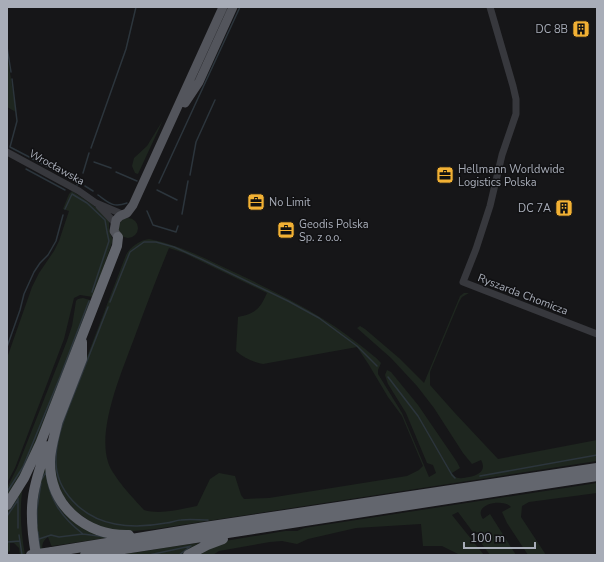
<svg xmlns="http://www.w3.org/2000/svg" width="604" height="562" font-family="'Nunito Sans',sans-serif">
  <style>
    .green { fill: #1e261f; fill-rule: evenodd }
    .lines { fill: none; stroke-linecap: round; stroke-linejoin: round }
    .stream { stroke: #2c353c; stroke-width: 1.5 }
    .minor { stroke: #37383d; stroke-width: 7 }
    .major { stroke: #53555c; stroke-width: 9 }
    .highway { stroke: #63666e; stroke-width: 10 }
    .highway-bridge { stroke: #63666e; stroke-width: 10 }
    .labels { text-anchor: middle; stroke-width: 3; stroke-linejoin: round; paint-order: stroke }
    .poi-label { font-size: 11px; fill: #a8adb8; stroke: #111113; text-anchor: start }
    .street-label { font-size: 11px; fill: #a8adb8; stroke: #111113 }
  </style>
  <rect width="100%" height="100%" fill="#161618"/>
  <!-- green -->
  <path class="green" d="M 7,53 L 16,112 L 7,107 Z
    M 163,120 L 138,174 L 135,173 L 132,166 L 134,158 L 147,146 Z
    M 72,191 L 90,203 L 102,212 L 109,221 L 109,231 L 113,240 L 93,297 L 80,295 L 74,298 L 64,339 L 15,468 L 7,483 L 7,358 L 32,287 L 39,273 L 54,251 L 59,241 L 69,211 L 63,209 L 69,194 Z
    M118 228a10 10 0 1 1 20 0a10 10 0 1 1-20 0Z
    M 149,239 C 180,245 208,260 236,273 C 280,294 323,315 360,345 C 367,351 375,356 381,363 L 378,370 L 378,374 L 402,413 L 429,477 L 436,473 L 433,465 L 427,463 L 406,413 L 388,384 L 385,375 L 387,370 L 391,372 L 418,405 L 457,462 L 460,468 L 452,473 C 454,476 456,478 459,478 C 462,479 466,477 469,477 C 478,475 487,471 481,460 L 472,464 L 463,453 L 434,408 L 417,386 L 391,358 L 357,328 L 360,326 L 365,329 L 399,358 L 424,383 L 460,296 L 464,293 L 469,293 L 462,297 L 459,302 L 430,372 L 430,385 L 454,412 L 498,459 L 597,440 L 597,461 L 155,529 L 122,532 L 99,527 L 79,515 L 63,496 L 55,477 L 55,448 L 67,409 L 126,255 C 130,247 140,240 149,239 ZM 169,248 L 184,253 L 267,293 C 260,309 255,314 238,317 L 236,351 C 244,358 253,362 263,364 L 357,347 L 369,365 L 388,397 L 402,416 L 423,466 L 419,470 L 407,476 L 269,498 L 244,499 L 241,495 L 235,476 L 219,473 L 210,479 L 197,506 C 180,509 161,515 144,510 C 134,499 112,476 108,462 C 97,427 123,369 135,336 C 146,306 157,277 169,248 Z
    M 83,298 L 90,300 L 91,303 L 32,455 L 7,500 L 7,488 L 17,468 L 67,341 L 72,326 L 76,301 L 78,299 Z
    M 47,457 L 56,497 L 112,537 L 52,546 L 51,545 L 48,537 C 41,542 42,547 43,555 L 39,555 L 34,506 Z
    M 597,483 L 597,493 L 529,502 L 522,506 L 521,517 L 546,555 L 528,555 L 507,523 L 502,512 L 511,507 C 503,498 472,504 483,519 L 490,514 L 516,555 L 490,555 L 458,512 L 452,515 L 484,555 L 460,555 L 442,546 L 423,546 L 421,524 L 356,528 L 308,539 L 297,544 L 282,541 L 270,542 L 219,551 L 213,555 L 193,555 L 225,541 L 285,531 L 297,531 L 304,528 Z
    M 23,486 C 19,510 21,532 25,555 L 20,555 L 19,548 L 14,543 L 10,543 L 10,551 L 7,553 L 7,510 Z
    M 199,543 L 181,555 L 118,555 L 190,544 Z"/>
  <g class="lines">
    <!-- stream -->
    <path class="stream" d="M 7,47 L 11,72
      M 12,79 L 17,121 L 10,147 L 79,183
      M 91,148 L 126,49 L 136,7
      M 94,162 L 111,168
      M 26,169 L 65,190
      M 116,172 L 137,181
      M 83,173 L 89,153
      M 190,175 L 196,142 L 215,100
      M 159,183 L 240,7
      M 77,185 L 80,181
      M 85,186 L 93,191
      M 157,190 L 177,200
      M 98,195 C 109,203 113,208 127,203
      M 65,209 L 72,194 L 87,203 L 105,220 L 107,232 L 109,241 L 92,292
      M 147,211 L 153,225 L 176,232 L 178,226
      M 182,214 L 188,181
      M 110,302 L 130,252 L 144,242 L 156,242 L 174,247 L 201,259 L 288,301 L 319,318 L 357,346 L 377,366
      M 108,307 C 98,333 88,358 78,384 C 69,407 57,432 56,457 C 54,491 83,518 115,524 C 131,527 150,526 166,523 C 171,523 176,520 181,520 C 190,519 199,520 208,520
      M 7,347 L 20,310 L 24,294 L 34,272 L 40,263 L 48,255 L 56,241 L 63,215
      M 388,377 L 418,416 L 452,475 L 455,478
      M 46,472 C 49,499 61,517 83,534
      M 480,476 L 597,455
      M 42,479 L 46,472
      M 7,492 L 23,467 L 60,377 L 89,301
      M 7,516 L 18,500
      M 37,526 L 37,509 L 41,483
      M 18,528 L 18,498
      M 38,532 L 40,549
      M 19,535 L 22,555
      M 39,539 L 51,535 L 59,537 L 83,534 L 106,537
      M 7,542 L 20,541
      M 149,555 L 191,546 L 179,555"/>
    <!-- minor -->
    <path class="minor" d="M 490,7 L 513,86 L 516,99 L 516,114 L 502,155 L 490,206 L 476,249 L 463,282 L 597,334
      M 7,152 L 79,191 L 96,203 L 122,214
      M 99,206 L 115,223"/>
    <!-- major -->
    <path class="major" d="M 185,103 L 199,82 L 233,7
      M 118,237 L 114,231 L 116,220 L 120,216 L 127,213 L 133,205 L 223,7"/>
    <!-- highway -->
    <path class="highway" d="M 58,420 C 55,434 50,448 50,462 C 50,507 87,536 129,535
      M 56,426 L 82,359 L 82,342
      M 7,505 L 24,478 L 40,444 L 117,246 L 118,237
      M 52,552 L 205,527 L 597,468
      M 36,555 C 28,510 31,489 48,446
      M 85,555 L 597,476
      M 188,555 L 207,545 L 223,539"/>
    <!-- highway-bridge -->
    <path class="highway-bridge" d="M 31,555 L 52,552"/>
  </g>
  <!-- icons -->
  <defs>
    <symbol id="building-square" viewBox="-11 -11 22 22"><rect x="-9" y="-9" width="18" height="18" rx="4" fill="#f2b134" stroke="#111113"/><path d="M-4-6H4V6H1V3H-1V6H-4ZM-2.5-4.3h1.7v1.8h-1.7ZM.8-4.3h1.7v1.8H.8ZM-2.5-1h1.7V.8h-1.7ZM.8-1h1.7V.8H.8Z" fill="#111"/></symbol>
    <symbol id="office-square" viewBox="-11 -11 22 22"><rect x="-9" y="-9" width="18" height="18" rx="4" fill="#f2b134" stroke="#111113"/><path d="M-6-3h4V-5.5h4V-3h4V5H-6ZM-1-4.5V-3h2v-1.5ZM-6 0V1H6V0Z" fill="#111"/></symbol>
  </defs>
  <g fill-rule="evenodd">
    <use href="#building-square" x="571" y="19" width="20" height="20"/>
    <use href="#office-square" x="435" y="165" width="20" height="20"/>
    <use href="#office-square" x="246" y="192" width="20" height="20"/>
    <use href="#building-square" x="554" y="198" width="20" height="20"/>
    <use href="#office-square" x="276" y="220" width="20" height="20"/>
  </g>
  <g class="labels">
    <!-- poi labels -->
    <g class="poi-label">
      <text x="568" y="33" text-anchor="end">DC 8B</text>
      <text x="458" y="173">Hellmann Worldwide<tspan x="458" dy="13">Logistics Polska</tspan></text>
      <text x="269" y="206">No Limit</text>
      <text x="551" y="212" text-anchor="end">DC 7A</text>
      <text x="299" y="228">Geodis Polska<tspan x="299" dy="13">Sp. z o.o.</tspan></text>
    </g>
    <!-- street labels -->
    <g class="street-label">
      <text transform="translate(57 167) rotate(29)" y="4">Wrocławska</text>
      <text transform="translate(523 294) rotate(21)" y="4">Ryszarda Chomicza</text>
    </g>
  </g>
  <!-- border -->
  <rect width="604" height="562" fill="none" stroke="#a8adb8" stroke-width="16"/>
  <!-- scale -->
  <path d="M464 542v6h71v-6" fill="none" stroke="#a8adb8" stroke-width="2"/>
  <text x="470" y="542" font-size="12" fill="#a8adb8" stroke="#111113" stroke-width="3" paint-order="stroke">100 m</text>
</svg>
